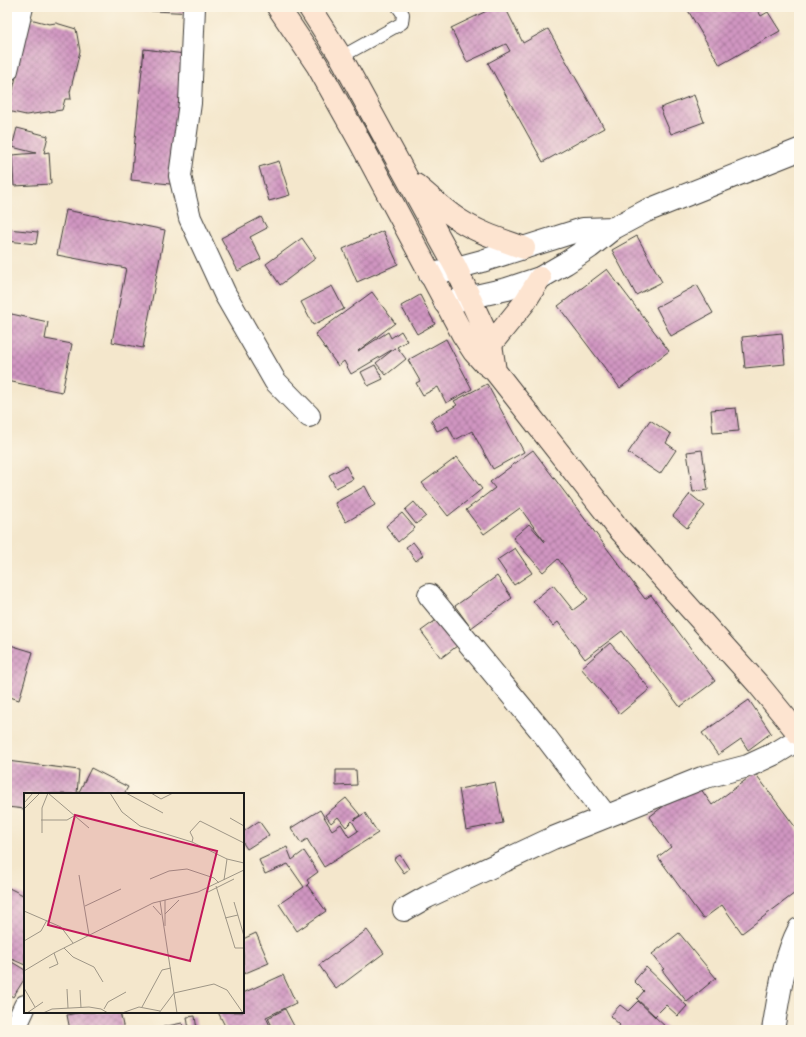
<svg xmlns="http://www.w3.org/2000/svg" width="806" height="1037" font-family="Kalam,sans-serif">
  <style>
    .building { fill: url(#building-cross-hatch) }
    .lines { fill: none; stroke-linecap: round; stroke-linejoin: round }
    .service-casing { stroke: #3c3a36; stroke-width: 14 }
    .minor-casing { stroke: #3c3a36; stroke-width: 24 }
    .tertiary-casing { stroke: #3c3a36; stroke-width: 24 }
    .secondary-casing { stroke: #3c3a36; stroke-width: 24 }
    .service { stroke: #fff; stroke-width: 12 }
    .minor { stroke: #fff; stroke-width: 22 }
    .tertiary { stroke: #fff; stroke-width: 22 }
    .secondary { stroke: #fde4d0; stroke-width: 22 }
    .inset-road { fill: none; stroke: #9e9686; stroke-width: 1 }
    .view { fill: #c2185b; fill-opacity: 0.15; stroke: #c2185b; stroke-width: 2 }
    .inset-edge { fill: none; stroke: #1c1c1c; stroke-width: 2 }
  </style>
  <defs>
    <pattern id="building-cross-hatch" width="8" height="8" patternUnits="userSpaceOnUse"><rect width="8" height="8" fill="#d095c1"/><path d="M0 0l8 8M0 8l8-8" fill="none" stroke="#a8799c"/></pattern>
  </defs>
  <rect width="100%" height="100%" fill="#fcf5e5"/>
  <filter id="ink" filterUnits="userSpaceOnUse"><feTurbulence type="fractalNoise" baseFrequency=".025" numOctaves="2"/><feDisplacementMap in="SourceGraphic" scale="8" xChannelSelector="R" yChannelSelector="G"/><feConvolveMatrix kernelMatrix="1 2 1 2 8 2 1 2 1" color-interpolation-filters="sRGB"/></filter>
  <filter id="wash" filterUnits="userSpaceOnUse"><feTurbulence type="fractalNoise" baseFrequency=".012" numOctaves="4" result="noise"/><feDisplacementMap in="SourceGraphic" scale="16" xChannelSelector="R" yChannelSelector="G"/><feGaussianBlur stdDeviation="0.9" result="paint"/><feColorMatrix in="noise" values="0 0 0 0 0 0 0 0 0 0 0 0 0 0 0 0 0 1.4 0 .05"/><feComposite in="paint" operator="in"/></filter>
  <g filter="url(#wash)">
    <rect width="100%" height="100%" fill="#f4e7cc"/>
    <g id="blocks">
      <!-- building -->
      <path class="building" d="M 133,7 L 195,7 L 195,13 L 133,10 Z
        M 495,7 L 505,7 L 523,43 L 548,29 L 604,128 L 543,162 L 488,63 L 510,51 L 506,44 L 467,62 L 451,28 Z
        M 686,7 L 756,7 L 761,16 L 768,12 L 780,31 L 720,65 Z
        M 34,20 L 49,24 L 56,23 L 76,29 L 80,51 L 70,92 L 71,99 L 65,99 L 62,110 L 26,115 L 8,111 L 16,77 L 15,70 L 28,21 Z
        M 144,49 L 193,55 L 180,185 L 131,180 Z
        M 694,95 L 704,122 L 671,134 L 660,108 Z
        M 17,128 L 48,136 L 44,153 L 49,152 L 51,184 L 14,186 L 12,155 L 36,153 L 12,147 Z
        M 279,161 L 290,195 L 269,201 L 259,167 Z
        M 66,210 L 165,230 L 143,348 L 112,342 L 126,268 L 57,255 Z
        M 261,217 L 267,228 L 250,237 L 261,259 L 238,271 L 221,238 Z
        M 7,229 L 38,232 L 36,244 L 7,241 Z
        M 383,231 L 398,264 L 357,282 L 343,249 Z
        M 637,236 L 662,282 L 636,295 L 612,250 Z
        M 302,238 L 316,258 L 280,285 L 266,264 Z
        M 607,269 L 669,351 L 620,388 L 558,306 Z
        M 697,285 L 713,313 L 671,336 L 656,307 Z
        M 332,286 L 344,309 L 313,325 L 301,302 Z
        M 372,292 L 395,323 L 358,351 L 388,332 L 391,338 L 401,331 L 407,341 L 397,347 L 406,359 L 386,375 L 376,363 L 395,348 L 351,374 L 344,361 L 338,366 L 315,334 Z
        M 420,295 L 435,324 L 417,334 L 401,306 Z
        M 7,313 L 48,322 L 45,339 L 72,344 L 62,392 L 7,381 Z
        M 782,333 L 785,364 L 745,368 L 742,337 Z
        M 446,339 L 472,389 L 446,403 L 438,387 L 423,395 L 416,383 L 420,381 L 408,360 Z
        M 375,365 L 383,379 L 368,386 L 361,372 Z
        M 487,384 L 524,452 L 493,469 L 472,431 L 455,440 L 448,426 L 437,431 L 431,420 L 457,405 L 454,401 Z
        M 736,408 L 739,431 L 713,433 L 711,410 Z
        M 650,420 L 671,434 L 666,443 L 676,450 L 660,474 L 628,453 Z
        M 533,450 L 645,599 L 651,595 L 715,681 L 680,707 L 622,631 L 585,659 L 558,622 L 553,626 L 533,601 L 553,585 L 573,610 L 588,599 L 558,559 L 543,572 L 513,538 L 529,524 L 545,542 L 520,508 L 484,534 L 466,510 L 495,488 L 490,482 Z
        M 702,450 L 708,490 L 693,492 L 687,452 Z
        M 457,457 L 482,489 L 448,516 L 422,483 Z
        M 346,466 L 353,479 L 336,488 L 329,475 Z
        M 365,486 L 375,505 L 346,522 L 335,503 Z
        M 690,494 L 705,506 L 687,528 L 673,516 Z
        M 414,502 L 426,516 L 416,524 L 405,510 Z
        M 402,513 L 415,528 L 398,542 L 386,526 Z
        M 413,542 L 423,555 L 416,561 L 406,547 Z
        M 515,548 L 532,573 L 514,585 L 497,560 Z
        M 497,576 L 512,598 L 471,628 L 455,606 Z
        M 439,618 L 465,640 L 441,658 L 421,631 Z
        M 610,643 L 650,689 L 620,714 L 581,668 Z
        M 7,644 L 33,652 L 19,700 L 7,696 L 7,675 L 9,668 L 7,667 Z
        M 749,700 L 771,733 L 748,750 L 741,739 L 718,755 L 702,733 Z
        M 7,761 L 79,770 L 77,794 L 25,794 L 25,809 L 7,807 Z
        M 91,768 L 128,787 L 124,794 L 78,794 Z
        M 336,770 L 356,770 L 357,785 L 336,786 Z
        M 755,773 L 799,832 L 799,890 L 742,933 L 722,905 L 703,919 L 658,857 L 671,847 L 649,817 L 696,782 L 712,805 Z
        M 495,782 L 503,823 L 466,830 L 459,789 Z
        M 346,798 L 360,815 L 354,820 L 365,813 L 378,833 L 324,867 L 307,839 L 301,843 L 291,828 L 320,810 L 332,830 L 341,824 L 349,837 L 358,831 L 352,821 L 346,827 L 338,817 L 331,823 L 325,815 Z
        M 259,821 L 269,835 L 247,849 L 243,843 L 243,832 Z
        M 287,847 L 292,860 L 304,851 L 318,872 L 307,880 L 309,883 L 307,885 L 326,911 L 297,931 L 279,904 L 304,887 L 288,864 L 265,874 L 259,860 Z
        M 400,855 L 409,869 L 404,873 L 394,859 Z
        M 7,887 L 25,896 L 25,965 L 7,957 Z
        M 367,930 L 384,953 L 336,989 L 319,965 Z
        M 256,933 L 269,963 L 243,974 L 243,939 Z
        M 679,933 L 716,978 L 687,1002 L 662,970 L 664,969 L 652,954 Z
        M 7,959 L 25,970 L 25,978 L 13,997 L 7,993 Z
        M 646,967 L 687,1006 L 678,1016 L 666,1005 L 655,1016 L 637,999 L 644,991 L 634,981 Z
        M 283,975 L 296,1003 L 266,1017 L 271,1028 L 267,1030 L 227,1030 L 218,1012 L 243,1012 L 243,993 Z
        M 638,1001 L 668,1029 L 667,1030 L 616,1030 L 620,1025 L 610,1016 L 620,1005 L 628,1011 Z
        M 285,1009 L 294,1026 L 287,1030 L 274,1030 L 268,1018 Z
        M 82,1012 L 120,1012 L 124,1030 L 70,1030 L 67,1015 Z
        M 195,1016 L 197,1030 L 189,1030 L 187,1017 Z
        M 182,1023 L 184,1030 L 164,1030 L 163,1027 Z"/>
    </g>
  </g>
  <g filter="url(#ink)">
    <use href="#blocks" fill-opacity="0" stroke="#3c3a36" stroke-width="1"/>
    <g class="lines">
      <defs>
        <path id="service" d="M 341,57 L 402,23 L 403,14 L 398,7"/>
        <path id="minor" d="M 194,7 L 190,103 L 180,176 L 190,218 L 225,294 L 275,381 L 309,416
          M 7,70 L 22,7
          M 429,595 L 542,732 L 606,816
          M 404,910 L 427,897 L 553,838 L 702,778 L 748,766 L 776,753 L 799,739
          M 14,1030 L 25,1006
          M 773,1030 C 779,996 783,960 799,929"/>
        <path id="tertiary" d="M 430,275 L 482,261 L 583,229 L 614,228
          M 445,303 L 507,289 L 540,278 L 566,263 L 590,247 L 614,228 L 646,211 L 799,150"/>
        <path id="secondary" d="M 278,7 L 317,65 L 360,142 L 463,335 L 474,352 L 483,362 L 495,371 L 618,528 L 758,684 L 799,734
          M 309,7 L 341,57 L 456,268 L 491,344 L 495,371
          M 416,185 C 430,197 444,210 459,220 C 479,233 502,240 524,248
          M 491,344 L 525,302 L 540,278"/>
      </defs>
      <!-- service casing -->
      <use href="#service" class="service-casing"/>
      <!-- minor casing -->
      <use href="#minor" class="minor-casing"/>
      <!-- tertiary casing -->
      <use href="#tertiary" class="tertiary-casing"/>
      <!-- secondary casing -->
      <use href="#secondary" class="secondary-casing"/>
      <!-- service -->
      <use href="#service" class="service"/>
      <!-- minor -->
      <use href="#minor" class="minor"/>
      <!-- tertiary -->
      <use href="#tertiary" class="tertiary"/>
      <!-- secondary -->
      <use href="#secondary" class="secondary"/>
    </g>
  </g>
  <!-- overview -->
  <g transform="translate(24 793)">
    <rect width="220" height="220" fill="#f4e7cc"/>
    <path class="inset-road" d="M 24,0 L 65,35M 86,0 L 98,19 L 116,33 L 168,49 L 203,66 L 220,70M 102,0 L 139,20M 127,0 L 137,6 L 149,0M 0,10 L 9,0M 0,16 L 16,0M 206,25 L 220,33M 17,27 L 43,27 L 50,23M 18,40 L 18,15 L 24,0M 168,49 L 169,45 L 166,39 L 176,28 L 220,50M 55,82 L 65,142M 126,86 L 145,78 L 163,76 L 190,85 L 195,90M 200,87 L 203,66M 192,93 L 211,155 L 220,155M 184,99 L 210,86M 141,107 L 141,133M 136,108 L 153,220M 210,109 L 220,143M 61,113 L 97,96M 129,113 L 137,122M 0,118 L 37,134 L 49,150M 141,121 L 155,107M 201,125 L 214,122M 0,148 L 17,138 L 23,127M 40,155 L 49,164 L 70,174 L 79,189M 25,175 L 34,171 L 30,160M 0,178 L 30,160 L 129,110 L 174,99 L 220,77M 0,195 L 11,214M 43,196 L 44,215M 56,197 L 57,215M 118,214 L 138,177 L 147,175M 80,216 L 84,209 L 102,199M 3,220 L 19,209M 19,220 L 28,216 L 65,214 L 77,216 L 84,220M 98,220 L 115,214 L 136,218M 135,220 L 150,200 L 190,191 L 203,197 L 219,220"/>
    <path class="view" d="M 51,22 L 193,58 L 166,168 L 24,132 Z"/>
    <rect width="220" height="220" class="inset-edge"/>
  </g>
  <!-- margin -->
  <rect width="806" height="1037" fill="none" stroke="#fcf5e5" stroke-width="24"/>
</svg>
